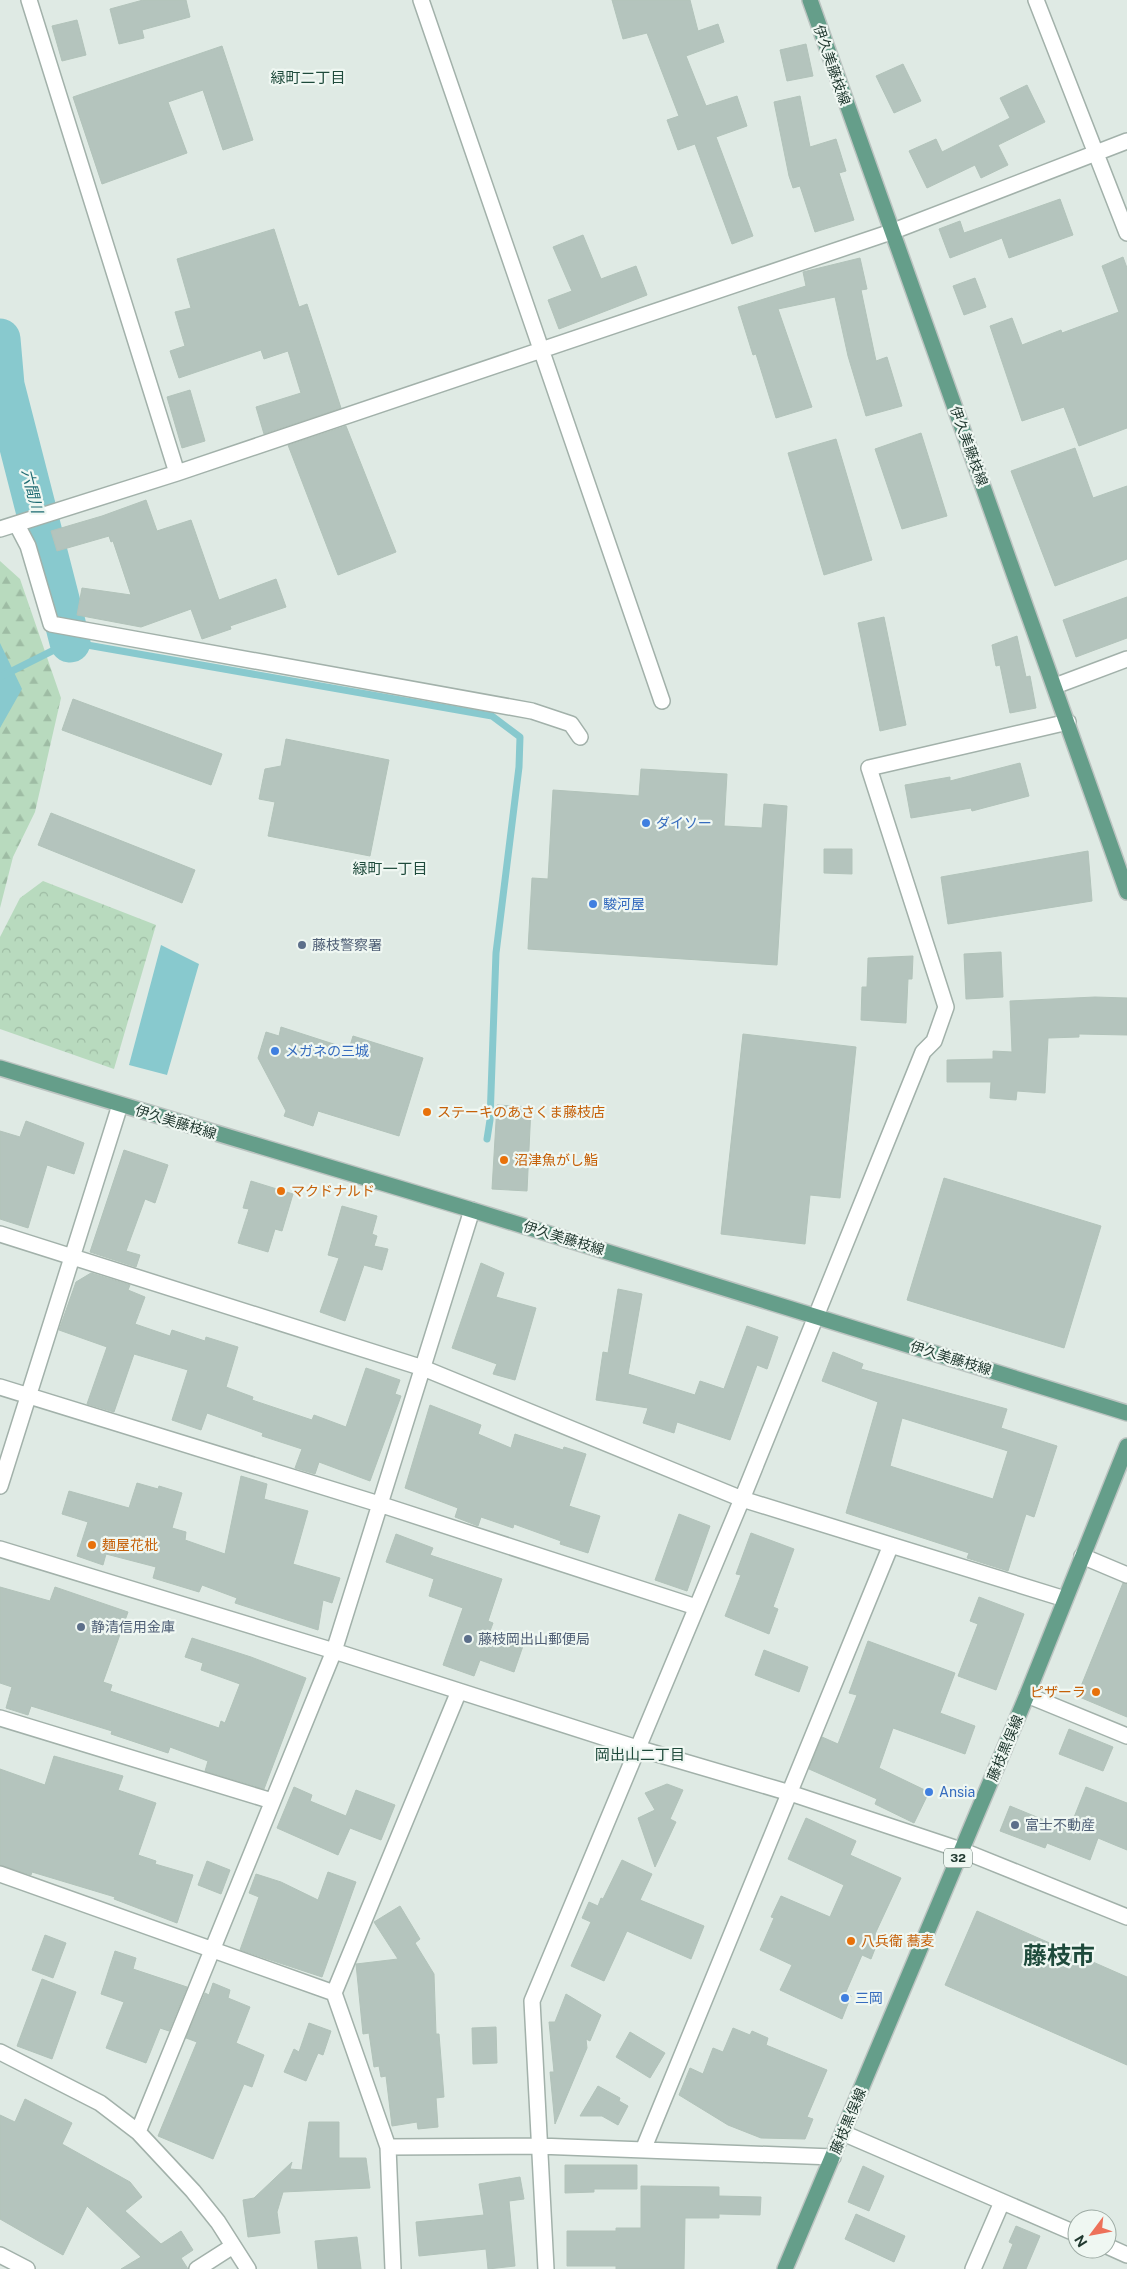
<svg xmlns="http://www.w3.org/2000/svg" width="1127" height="2269" font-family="'Public Sans','Noto Sans JP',sans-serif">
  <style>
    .forest { fill: url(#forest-firs) }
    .park { fill: url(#park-crowns) }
    .water { fill: #88c9ce }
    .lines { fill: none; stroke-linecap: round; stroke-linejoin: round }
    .stream { stroke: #88c9ce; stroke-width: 7 }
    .river { stroke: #88c9ce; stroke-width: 41 }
    .building { fill: #b4c4bd; stroke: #b2c3ba; fill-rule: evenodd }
    .minor-casing { stroke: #a2b1aa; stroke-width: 18 }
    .major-casing { stroke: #bcc4c1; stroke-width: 18 }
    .minor { stroke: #fff; stroke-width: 15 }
    .major { stroke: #659e8a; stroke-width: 15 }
    .shop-dot { fill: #3f7fe0; stroke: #eff7f2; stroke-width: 2 }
    .service-dot { fill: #5c6f8a; stroke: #eff7f2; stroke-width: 2 }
    .food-dot { fill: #e8710a; stroke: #eff7f2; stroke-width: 2 }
    .labels { text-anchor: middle; stroke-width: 4.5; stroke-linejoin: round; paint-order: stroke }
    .shield { fill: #eff7f2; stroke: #5f726a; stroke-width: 1 }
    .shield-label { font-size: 12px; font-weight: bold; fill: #213930 }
    .street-label { font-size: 14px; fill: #213930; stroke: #eff7f2 }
    .shop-label { font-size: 14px; fill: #366cbe; stroke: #eff7f2; text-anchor: start }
    .service-label { font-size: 14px; fill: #4e5e75; stroke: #eff7f2; text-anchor: start }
    .food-label { font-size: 14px; fill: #c56008; stroke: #eff7f2; text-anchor: start }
    .neighbourhood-label { font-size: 15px; fill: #1e4a3b; stroke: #eff7f2 }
    .water-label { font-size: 15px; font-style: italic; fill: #1e6b72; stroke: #eff7f2 }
    .town-label { font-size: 24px; font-weight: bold; fill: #1e4a3b; stroke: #eff7f2 }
  </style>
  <defs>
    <pattern id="forest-firs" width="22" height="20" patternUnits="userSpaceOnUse" patternTransform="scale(1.25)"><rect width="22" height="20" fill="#b8dabe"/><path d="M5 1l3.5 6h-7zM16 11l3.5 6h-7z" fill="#9ebca4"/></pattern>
    <pattern id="park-crowns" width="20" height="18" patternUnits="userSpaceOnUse" patternTransform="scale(1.25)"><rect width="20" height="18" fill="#b8dabe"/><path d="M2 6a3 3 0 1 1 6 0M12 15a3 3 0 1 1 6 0" fill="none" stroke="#9ebca4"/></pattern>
  </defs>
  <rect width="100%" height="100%" fill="#dfeae4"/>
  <!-- forest -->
  <path class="forest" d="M 0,561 L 20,579 L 61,698 L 35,812 L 13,857 L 0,908 Z"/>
  <!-- park -->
  <path class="park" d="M 43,881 L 156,925 L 114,1069 L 0,1029 L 0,937 L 20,898 Z"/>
  <!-- water -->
  <path class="water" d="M 0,643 L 22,689 L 0,728 Z
    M 161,945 L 199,964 L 167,1075 L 129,1065 Z"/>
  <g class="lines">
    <!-- stream -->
    <path class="stream" d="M 0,677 L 70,642 L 492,716 L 520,737 L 519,767 L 496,953 L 490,1120 L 487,1139"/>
    <!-- river -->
    <path class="river" d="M 0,339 L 4,385 L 70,642"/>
  </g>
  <!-- building -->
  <path class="building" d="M 143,0 L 186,0 L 190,17 L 142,30 L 144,38 L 119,44 L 110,9 Z
    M 612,0 L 690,0 L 698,31 L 718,24 L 724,42 L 686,56 L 706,106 L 737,96 L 747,126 L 716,137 L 753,236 L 732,244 L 695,144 L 678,150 L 667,120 L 679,116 L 647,33 L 623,39 Z
    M 77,20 L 86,55 L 62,61 L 52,26 Z
    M 806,44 L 813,76 L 787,81 L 780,50 Z
    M 222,46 L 253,140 L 223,150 L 203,90 L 168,102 L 187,153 L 102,184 L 73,97 Z
    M 903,64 L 921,101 L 894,113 L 876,76 Z
    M 1027,85 L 1045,122 L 998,145 L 1008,165 L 981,178 L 975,165 L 927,188 L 909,151 L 936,139 L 942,152 L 1010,118 L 1000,98 Z
    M 800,96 L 810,147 L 836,139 L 846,171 L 839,173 L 854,220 L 815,232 L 800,186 L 793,188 L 789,176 L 774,102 Z
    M 1060,199 L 1073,235 L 1009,258 L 1002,238 L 950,258 L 939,229 L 960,221 L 964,233 Z
    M 274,229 L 299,307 L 307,304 L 341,408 L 264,434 L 256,407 L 301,393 L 288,351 L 264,359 L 261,350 L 179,378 L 170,351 L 185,346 L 175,312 L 191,308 L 177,259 Z
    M 583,235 L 601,279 L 636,266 L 647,295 L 559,329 L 548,300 L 572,291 L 553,247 Z
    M 1123,257 L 1127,268 L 1127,428 L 1079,446 L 1064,407 L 1022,421 L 990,326 L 1012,318 L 1022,345 L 1061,330 L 1062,333 L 1119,312 L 1102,266 Z
    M 860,258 L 867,289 L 861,290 L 876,361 L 887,357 L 902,406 L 866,416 L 848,356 L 835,297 L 778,309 L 812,407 L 776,418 L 756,354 L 753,355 L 738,307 L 806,286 L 803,272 Z
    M 975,278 L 986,307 L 964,315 L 953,286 Z
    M 190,390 L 205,441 L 182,448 L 167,397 Z
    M 346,426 L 396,552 L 338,575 L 288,445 Z
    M 921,433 L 947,516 L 902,529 L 875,449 Z
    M 836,439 L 872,560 L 824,575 L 788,453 Z
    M 1075,448 L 1093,498 L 1127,486 L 1127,559 L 1055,586 L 1011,471 Z
    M 146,500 L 157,531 L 191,520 L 219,600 L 276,579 L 286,607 L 230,626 L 231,629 L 202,639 L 191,609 L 141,627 L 77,615 L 82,588 L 131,595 L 113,541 L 111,542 L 109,536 L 57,551 L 51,531 L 102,516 Z
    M 1127,597 L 1127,638 L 1076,657 L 1063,620 Z
    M 884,617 L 906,725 L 880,731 L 858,623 Z
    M 1017,636 L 1026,677 L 1030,676 L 1036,708 L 1010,713 L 1000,665 L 996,666 L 992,645 Z
    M 73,699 L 222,754 L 211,785 L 62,730 Z
    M 286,739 L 389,760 L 370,856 L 268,836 L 275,802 L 259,799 L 265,769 L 281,766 Z
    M 1020,763 L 1029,796 L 972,811 L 971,808 L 911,818 L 905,785 L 950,777 L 950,781 Z
    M 641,769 L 727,774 L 724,826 L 762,828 L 764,804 L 787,806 L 777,965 L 528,949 L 532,878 L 548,879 L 553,790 L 639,796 Z
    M 51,813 L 195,870 L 182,903 L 38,845 Z
    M 824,849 L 852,849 L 852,874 L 824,873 Z
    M 1088,851 L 1092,901 L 948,924 L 941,877 Z
    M 1001,952 L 1003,997 L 966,999 L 964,954 Z
    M 913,956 L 912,979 L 908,979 L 906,1023 L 861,1020 L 862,987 L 867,987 L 868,958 Z
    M 1095,997 L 1127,998 L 1127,1035 L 1079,1034 L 1079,1037 L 1048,1038 L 1045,1093 L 1017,1091 L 1016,1100 L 990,1098 L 991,1082 L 947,1082 L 947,1060 L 993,1059 L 993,1051 L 1012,1052 L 1010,1001 Z
    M 281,1027 L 349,1049 L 353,1036 L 423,1058 L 399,1136 L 318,1111 L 313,1126 L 284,1116 L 286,1111 L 258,1058 L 266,1032 L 279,1036 Z
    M 743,1034 L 856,1047 L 840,1198 L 810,1195 L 805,1244 L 721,1234 Z
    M 497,1105 L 531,1107 L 527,1191 L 492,1189 Z
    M 26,1121 L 84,1143 L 74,1174 L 47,1165 L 28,1228 L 0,1219 L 0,1131 L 20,1137 Z
    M 124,1150 L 168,1165 L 155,1203 L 145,1199 L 126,1251 L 140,1255 L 136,1267 L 90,1252 Z
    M 944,1178 L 1101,1226 L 1064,1348 L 907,1300 Z
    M 251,1181 L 293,1194 L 282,1231 L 275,1229 L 268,1252 L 238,1243 L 249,1209 L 243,1208 Z
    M 342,1206 L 377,1216 L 372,1234 L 377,1236 L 374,1246 L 388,1249 L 382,1270 L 364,1265 L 345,1321 L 320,1312 L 339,1258 L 328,1255 Z
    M 481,1263 L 504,1273 L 496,1297 L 536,1308 L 515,1380 L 493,1374 L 497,1364 L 452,1348 Z
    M 91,1273 L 130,1285 L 128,1290 L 145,1297 L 135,1324 L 170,1336 L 172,1330 L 205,1341 L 206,1337 L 238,1347 L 226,1387 L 253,1397 L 252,1400 L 312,1420 L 314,1415 L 346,1427 L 366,1368 L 400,1380 L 395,1394 L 401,1396 L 370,1481 L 319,1462 L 315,1474 L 295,1468 L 302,1449 L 262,1436 L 263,1433 L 207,1413 L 201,1430 L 172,1420 L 188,1370 L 134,1354 L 114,1412 L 87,1404 L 107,1347 L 59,1330 L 76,1282 Z
    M 618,1289 L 642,1294 L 628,1374 L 695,1395 L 700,1381 L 724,1389 L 747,1326 L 778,1337 L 767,1369 L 757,1365 L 730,1440 L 677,1422 L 674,1433 L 643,1423 L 648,1408 L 596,1400 L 603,1352 L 608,1353 Z
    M 833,1352 L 863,1364 L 861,1369 L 1007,1409 L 1001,1428 L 1057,1446 L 1034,1517 L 1026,1514 L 1008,1571 L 967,1558 L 969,1553 L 846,1513 L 878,1402 L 822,1381 ZM 902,1418 L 1008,1451 L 993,1499 L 890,1466 Z
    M 430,1405 L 481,1425 L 478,1434 L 511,1448 L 515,1434 L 563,1450 L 564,1447 L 586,1454 L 569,1506 L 600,1516 L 588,1553 L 560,1544 L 561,1541 L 514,1524 L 513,1528 L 481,1517 L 478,1526 L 455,1517 L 458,1508 L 405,1488 Z
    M 241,1476 L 267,1484 L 264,1499 L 308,1511 L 293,1564 L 340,1578 L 332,1603 L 323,1600 L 318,1630 L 235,1603 L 237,1598 L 202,1585 L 199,1592 L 153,1578 L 156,1567 L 106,1554 L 103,1565 L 77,1556 L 88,1522 L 62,1514 L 69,1491 L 129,1508 L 137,1483 L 158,1489 L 159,1486 L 182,1493 L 172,1528 L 186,1532 L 185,1540 L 225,1554 Z
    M 679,1514 L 710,1526 L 687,1591 L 655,1580 Z
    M 751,1533 L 794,1549 L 773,1607 L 778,1609 L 769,1634 L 725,1616 L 741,1575 L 736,1574 Z
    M 396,1534 L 433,1548 L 430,1555 L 502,1579 L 488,1621 L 493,1623 L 490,1631 L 524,1643 L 514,1672 L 480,1660 L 474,1676 L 443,1665 L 463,1608 L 429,1596 L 434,1579 L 386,1562 Z
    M 1123,1583 L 1127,1584 L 1127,1717 L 1077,1696 Z
    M 0,1587 L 50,1601 L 55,1587 L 128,1612 L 103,1682 L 112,1685 L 110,1691 L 219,1728 L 221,1721 L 225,1723 L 240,1684 L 201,1670 L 203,1663 L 185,1657 L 192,1638 L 251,1657 L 306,1678 L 264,1789 L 205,1771 L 208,1761 L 170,1747 L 168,1753 L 111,1734 L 112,1731 L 31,1706 L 28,1715 L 6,1708 L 12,1687 L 0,1683 Z
    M 979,1597 L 1024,1614 L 996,1690 L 958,1676 L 978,1624 L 970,1621 Z
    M 868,1641 L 955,1673 L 940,1713 L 975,1726 L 965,1754 L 893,1728 L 879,1768 L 929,1792 L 914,1823 L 875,1804 L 877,1799 L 809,1769 L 822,1737 L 838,1744 L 857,1695 L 849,1693 Z
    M 764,1650 L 808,1667 L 799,1692 L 755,1675 Z
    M 1069,1729 L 1113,1747 L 1103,1771 L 1059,1754 Z
    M 54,1756 L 123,1776 L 118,1790 L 156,1803 L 138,1855 L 156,1861 L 155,1864 L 193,1875 L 177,1923 L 114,1899 L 115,1897 L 32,1872 L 31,1875 L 0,1865 L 0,1769 L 45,1785 Z
    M 667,1784 L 683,1790 L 670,1819 L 676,1822 L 655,1867 L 638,1818 L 655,1810 L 645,1793 Z
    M 294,1787 L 312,1795 L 310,1801 L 346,1816 L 356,1790 L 395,1805 L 381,1840 L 350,1828 L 338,1855 L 277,1828 Z
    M 1086,1787 L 1127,1803 L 1127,1850 L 1098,1838 L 1090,1860 L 1047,1843 L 1045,1848 L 1000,1831 L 1010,1806 L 1061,1827 L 1063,1822 L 1071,1825 Z
    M 806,1818 L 856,1841 L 850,1855 L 901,1878 L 875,1934 L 880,1936 L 871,1959 L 862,1955 L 845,1994 L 851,1996 L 842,2019 L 780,1990 L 792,1965 L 760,1950 L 774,1918 L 771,1917 L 781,1896 L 830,1917 L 844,1885 L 788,1859 Z
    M 622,1860 L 652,1874 L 640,1900 L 704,1926 L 691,1959 L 627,1931 L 604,1981 L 571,1966 L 591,1922 L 582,1918 L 589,1902 L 598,1906 L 601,1898 L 603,1899 Z
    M 207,1861 L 230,1870 L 221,1894 L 198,1885 Z
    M 328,1872 L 356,1882 L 322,1977 L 240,1950 L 259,1897 L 249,1893 L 256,1874 L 281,1882 L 318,1900 Z
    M 400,1906 L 420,1939 L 415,1943 L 434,1974 L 436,2034 L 439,2034 L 444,2097 L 436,2098 L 438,2127 L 418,2129 L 417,2122 L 392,2126 L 386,2076 L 381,2077 L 379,2066 L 374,2067 L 369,2033 L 363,2034 L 356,1964 L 398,1959 L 374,1922 Z
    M 977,1911 L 1127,1977 L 1127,2065 L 945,1985 Z
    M 45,1935 L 66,1943 L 53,1978 L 32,1970 Z
    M 115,1951 L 136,1958 L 133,1969 L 187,1987 L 169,2031 L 160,2028 L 146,2063 L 106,2048 L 124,2002 L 101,1994 Z
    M 42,1979 L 76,1992 L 52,2059 L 17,2046 Z
    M 213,1983 L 230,1990 L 228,1998 L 250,2007 L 236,2043 L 264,2055 L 252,2087 L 244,2084 L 213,2159 L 158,2136 L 197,2042 L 186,2038 L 205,1993 L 209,1995 Z
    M 566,1994 L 601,2015 L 590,2041 L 586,2039 L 587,2048 L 555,2124 L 550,2072 L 554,2072 L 549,2022 L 555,2022 Z
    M 309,2023 L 331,2031 L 323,2055 L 318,2053 L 306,2081 L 284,2072 L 294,2049 L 299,2052 Z
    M 496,2027 L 497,2063 L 473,2064 L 472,2028 Z
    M 733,2028 L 750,2035 L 752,2031 L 768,2038 L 766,2045 L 827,2070 L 807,2117 L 813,2119 L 805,2139 L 761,2138 L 728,2125 L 679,2095 L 690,2068 L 703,2074 L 713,2048 L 723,2052 Z
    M 630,2032 L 665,2053 L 650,2078 L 616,2057 Z
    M 598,2086 L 620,2098 L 619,2101 L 628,2106 L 618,2125 L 602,2116 L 580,2116 Z
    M 25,2099 L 72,2123 L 62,2144 L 130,2182 L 142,2197 L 125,2211 L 161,2244 L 181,2231 L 193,2250 L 181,2258 L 188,2269 L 121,2269 L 141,2257 L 87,2206 L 63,2255 L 0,2219 L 0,2115 L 15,2122 Z
    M 309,2122 L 339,2122 L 339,2158 L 366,2158 L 370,2188 L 283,2192 L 277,2212 L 280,2233 L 248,2237 L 243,2200 L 254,2198 L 292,2162 L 290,2169 L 302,2170 Z
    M 565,2165 L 637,2165 L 637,2189 L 594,2189 L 594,2192 L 565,2193 Z
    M 863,2166 L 884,2176 L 869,2211 L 848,2202 Z
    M 520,2177 L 524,2199 L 509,2201 L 515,2266 L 488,2269 L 486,2249 L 419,2256 L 416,2222 L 484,2215 L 479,2184 Z
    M 641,2186 L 719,2187 L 719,2196 L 761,2197 L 760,2215 L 719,2214 L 719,2218 L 685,2218 L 684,2269 L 616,2269 L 616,2266 L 567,2266 L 567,2231 L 616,2231 L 616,2228 L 641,2228 Z
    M 856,2214 L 905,2236 L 894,2262 L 845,2239 Z
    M 1016,2226 L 1040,2236 L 1026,2269 L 1003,2269 L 1013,2244 L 1009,2242 Z
    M 357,2237 L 361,2269 L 318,2269 L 315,2241 Z"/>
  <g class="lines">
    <defs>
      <path id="minor" d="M 29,0 L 177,473
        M 421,0 L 662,701
        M 1036,0 L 1127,233
        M 17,525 L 28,546 L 51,624 L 532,711 L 571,724 L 580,737
        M 0,529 L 177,473 L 891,232 L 1127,141
        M 1055,686 L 1127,659
        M 0,1234 L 423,1368 L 742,1499 L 1065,1599
        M 0,1387 L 379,1504 L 696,1607
        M 0,1486 L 120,1105
        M 0,1549 L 334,1651 L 637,1748 L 790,1793 L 961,1850 L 1127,1917
        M 1082,1556 L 1127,1575
        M 1027,1695 L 1127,1736
        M 0,1718 L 272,1801
        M 0,1874 L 334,1993
        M 0,2052 L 100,2103 L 138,2132 L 193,2191 L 218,2222 L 248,2269
        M 138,2132 L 334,1651 L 472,1210
        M 843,2133 L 1077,2234
        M 388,2147 L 538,2146 L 833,2157
        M 643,2150 L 891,1545
        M 1107,2246 L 1127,2255
        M 0,2255 L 27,2269
        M 197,2269 L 233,2246
        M 393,2269 L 388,2147 L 334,1993 L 459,1691
        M 546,2269 L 532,2001 L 742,1499 L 923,1052 L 934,1041 L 946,1007 L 869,768 L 1068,722
        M 973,2269 L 1002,2202"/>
      <path id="major" d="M 810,0 L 1127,892
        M 0,1068 L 472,1210 L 1127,1413
        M 785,2269 L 1027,1695 L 1127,1446"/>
    </defs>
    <!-- minor casing -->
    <use href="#minor" class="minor-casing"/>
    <!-- major casing -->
    <use href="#major" class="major-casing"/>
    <!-- minor -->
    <use href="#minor" class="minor"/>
    <!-- major -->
    <use href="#major" class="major"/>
  </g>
  <!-- markers -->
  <g class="shop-dot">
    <circle cx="646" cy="823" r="5"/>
    <circle cx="593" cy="904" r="5"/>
    <circle cx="275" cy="1051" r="5"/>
    <circle cx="929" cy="1792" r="5"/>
    <circle cx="845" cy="1998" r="5"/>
  </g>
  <g class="service-dot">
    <circle cx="302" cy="945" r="5"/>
    <circle cx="81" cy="1627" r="5"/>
    <circle cx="468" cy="1639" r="5"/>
    <circle cx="1015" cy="1825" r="5"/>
  </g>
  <g class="food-dot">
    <circle cx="427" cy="1112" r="5"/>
    <circle cx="504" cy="1160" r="5"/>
    <circle cx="281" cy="1191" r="5"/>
    <circle cx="92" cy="1545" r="5"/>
    <circle cx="1096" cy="1692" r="5"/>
    <circle cx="851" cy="1941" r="5"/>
  </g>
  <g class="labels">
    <!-- shield labels -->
    <rect class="shield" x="944" y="1848.5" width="28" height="19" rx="4"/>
    <g class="shield-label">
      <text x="958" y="1862">32</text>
    </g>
    <!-- street labels -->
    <g class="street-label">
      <text transform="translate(832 65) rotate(71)" y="5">伊久美藤枝線</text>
      <text transform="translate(969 446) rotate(70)" y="5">伊久美藤枝線</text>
      <text transform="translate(176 1122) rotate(17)" y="5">伊久美藤枝線</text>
      <text transform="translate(564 1238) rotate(17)" y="5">伊久美藤枝線</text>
      <text transform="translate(951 1358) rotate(17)" y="5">伊久美藤枝線</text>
      <text transform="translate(1005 1748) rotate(-67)" y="5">藤枝黒俣線</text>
      <text transform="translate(848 2121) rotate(-67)" y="5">藤枝黒俣線</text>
    </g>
    <!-- shop labels -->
    <g class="shop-label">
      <text x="656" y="828">ダイソー</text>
      <text x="603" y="909">駿河屋</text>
      <text x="285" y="1056">メガネの三城</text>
      <text x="939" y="1797">Ansia</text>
      <text x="855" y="2003">三岡</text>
    </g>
    <!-- service labels -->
    <g class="service-label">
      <text x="312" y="950">藤枝警察署</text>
      <text x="91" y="1632">静清信用金庫</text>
      <text x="478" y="1644">藤枝岡出山郵便局</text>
      <text x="1025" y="1830">富士不動産</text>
    </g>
    <!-- food labels -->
    <g class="food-label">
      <text x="437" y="1117">ステーキのあさくま藤枝店</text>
      <text x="514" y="1165">沼津魚がし鮨</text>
      <text x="291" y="1196">マクドナルド</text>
      <text x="102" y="1550">麺屋花枇</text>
      <text x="1086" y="1697" text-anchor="end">ピザーラ</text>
      <text x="861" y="1946">八兵衛 蕎麦</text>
    </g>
    <!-- neighbourhood labels -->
    <g class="neighbourhood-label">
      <text x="308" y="83">緑町二丁目</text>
      <text x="390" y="874">緑町一丁目</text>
      <text x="640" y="1760">岡出山二丁目</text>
    </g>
    <!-- water labels -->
    <g class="water-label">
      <text transform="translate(32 491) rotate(76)" y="5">六間川</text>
    </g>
    <!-- town labels -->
    <g class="town-label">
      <text x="1059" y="1964">藤枝市</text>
    </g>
  </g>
  <!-- north arrow -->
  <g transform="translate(1092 2234) rotate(238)"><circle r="24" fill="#eff7f2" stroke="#9daba4"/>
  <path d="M0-4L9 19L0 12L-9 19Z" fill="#ed715a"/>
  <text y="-8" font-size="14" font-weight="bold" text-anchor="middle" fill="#213930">N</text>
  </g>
</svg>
